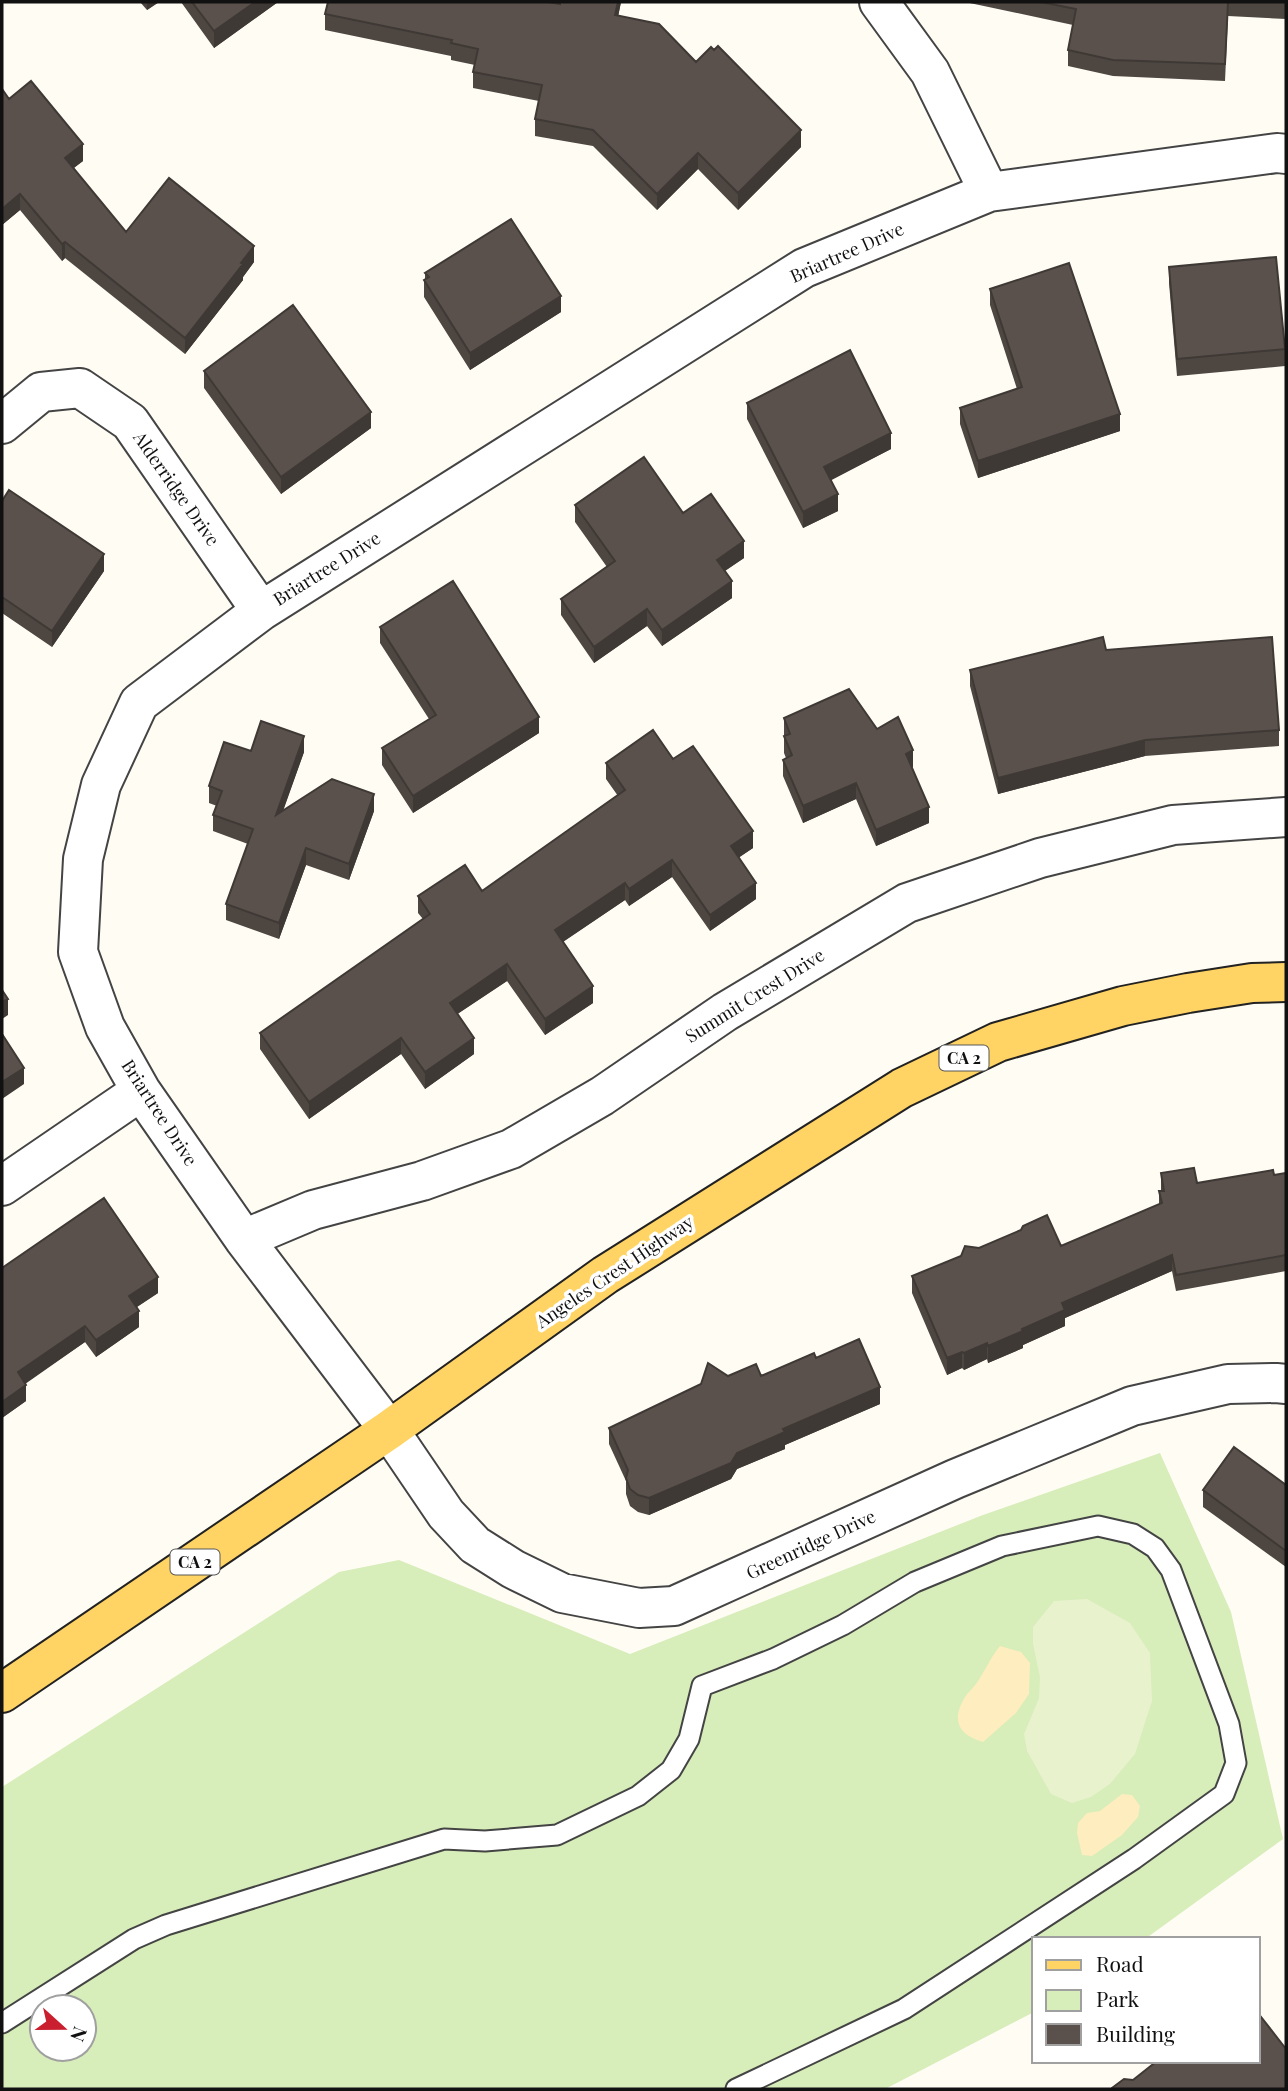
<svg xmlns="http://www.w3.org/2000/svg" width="1288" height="2091" font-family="'Playfair Display',serif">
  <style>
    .green { fill: #d7edba; fill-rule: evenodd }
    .sand { fill: #feedbe }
    .pitch { fill: #e8f3cd }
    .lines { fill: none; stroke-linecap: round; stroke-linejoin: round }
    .service-casing { stroke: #444; stroke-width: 23 }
    .minor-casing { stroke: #444; stroke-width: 42 }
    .primary-casing { stroke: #222; stroke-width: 42 }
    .service { stroke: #fff; stroke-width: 19 }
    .minor { stroke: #fff; stroke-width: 38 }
    .primary { stroke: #ffd364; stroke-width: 38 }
    .wall { fill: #4d4641 }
    .shaded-wall { fill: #3f3935 }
    .building { fill: #5a514c; stroke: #3f3935; stroke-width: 2 }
    .labels { text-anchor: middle; stroke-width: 7; stroke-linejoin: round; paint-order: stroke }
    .shield { fill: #fff; stroke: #585858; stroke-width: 2 }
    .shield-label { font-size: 16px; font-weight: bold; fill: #111 }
    .street-label { font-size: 18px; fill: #111; stroke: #fff }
  </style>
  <rect width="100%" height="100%" fill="#fffcf4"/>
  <!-- green -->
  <path class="green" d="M 1160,1453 L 1231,1612 L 1283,1839 L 1145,1939 L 1034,1939 L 1034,2012 L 885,2089 L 2,2089 L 2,1787 L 339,1572 L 399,1560 L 630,1654 L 983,1515 ZM 42,2007 L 84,2007 L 84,2049 L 42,2049 Z"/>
  <!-- sand -->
  <path class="sand" d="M 1000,1646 L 1021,1652 L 1030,1663 L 1029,1694 L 1016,1713 L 983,1742 C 958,1735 951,1720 965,1697 C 968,1692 973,1688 976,1684 C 985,1671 990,1658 1000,1646 Z
    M 1122,1794 L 1132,1795 L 1140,1806 L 1138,1817 L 1122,1835 L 1092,1856 L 1082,1855 L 1077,1833 L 1078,1823 L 1087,1813 L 1100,1811 Z"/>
  <!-- pitch -->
  <path class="pitch" d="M 1087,1599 L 1130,1623 L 1150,1653 L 1152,1701 L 1135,1754 L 1110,1784 L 1091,1797 L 1072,1803 L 1051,1794 L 1027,1751 L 1024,1734 L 1039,1698 L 1040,1677 L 1033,1644 L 1033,1627 L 1054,1601 Z"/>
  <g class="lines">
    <defs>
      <path id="service" d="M 2,2023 L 134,1939 L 166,1925 L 444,1839 L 485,1841 L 557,1835 L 638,1796 L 671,1770 L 689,1739 L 702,1686 L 773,1659 L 843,1625 L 915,1582 L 1002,1546 L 1098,1526 L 1133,1534 L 1155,1548 L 1171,1570 L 1229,1724 L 1236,1763 L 1224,1794 L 1134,1859 L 904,2009 L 736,2089"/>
      <path id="minor" d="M 879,2 L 930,72 L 989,192
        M 1286,154 L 1277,153 L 989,192 L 804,268 L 261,611 L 139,703 L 101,785 L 83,859 L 78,952 L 105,1027 L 141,1091 L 244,1239 L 389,1430 L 446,1514 L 475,1545 L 513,1569 L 562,1593 L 639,1608 L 674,1606 L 955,1479 L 1132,1406 L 1228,1384 L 1276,1383 L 1286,1384
        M 2,424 L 41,392 L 80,388 L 130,422 L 261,611
        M 2,1186 L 141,1091
        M 244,1239 L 313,1210 L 422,1181 L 511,1149 L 602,1096 L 725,1012 L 907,903 L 1040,858 L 1173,825 L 1286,817"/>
      <path id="primary" d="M 2,1693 L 389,1430 L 605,1275 L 902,1088 L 998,1042 L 1123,1006 L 1188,993 L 1252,983 L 1286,982"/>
    </defs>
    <!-- service casing -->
    <use href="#service" class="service-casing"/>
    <!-- minor casing -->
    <use href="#minor" class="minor-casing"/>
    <!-- primary casing -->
    <use href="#primary" class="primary-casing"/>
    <!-- service -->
    <use href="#service" class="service"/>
    <!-- minor -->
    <use href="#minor" class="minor"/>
    <!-- primary -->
    <use href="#primary" class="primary"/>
  </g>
  <!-- wall -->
  <path class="wall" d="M 140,2 L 159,2 L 147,10 Z
    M 181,2 L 278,2 L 214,48 Z
    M 560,2 L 621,2 L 618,16 L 696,62 L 801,147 L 738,210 L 698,169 L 657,210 L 593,146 L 535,136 L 535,119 L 539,101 L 473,88 L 473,72 L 475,65 L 451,60 L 451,56 L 325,30 L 325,14 L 560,4 Z
    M 965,2 L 1286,2 L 1286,19 L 1228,16 L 1225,81 L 1113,76 L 1068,66 L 1068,50 L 1073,25 Z
    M 2,89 L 9,99 L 83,161 L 73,168 L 126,232 L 254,262 L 243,277 L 243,280 L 185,354 L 65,258 L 62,261 L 20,210 L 2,225 Z
    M 1169,267 L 1285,349 L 1285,366 L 1177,376 L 1169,283 Z
    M 425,273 L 561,312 L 470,370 L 424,297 L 424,280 L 425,279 Z
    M 990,289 L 1120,431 L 978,478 L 960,424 L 960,408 L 1017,389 L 990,305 Z
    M 204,371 L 371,428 L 281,494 L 204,388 Z
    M 747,403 L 891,449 L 830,480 L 838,511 L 803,528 L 747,419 Z
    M 2,501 L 104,571 L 52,647 L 2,613 Z
    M 575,505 L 683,513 L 744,558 L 725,571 L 732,598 L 662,646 L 647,626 L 594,663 L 561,615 L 561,599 L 607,567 L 575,522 Z
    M 380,627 L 539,733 L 413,813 L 382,765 L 382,748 L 429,719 L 380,643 Z
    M 1106,650 L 1279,730 L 1279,746 L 1145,756 L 998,794 L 970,686 L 970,670 Z
    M 784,718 L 877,729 L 913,767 L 912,767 L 929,823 L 876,846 L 856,799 L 803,823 L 783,776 L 783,760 L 786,758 L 784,753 Z
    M 251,751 L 304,752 L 283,810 L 374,811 L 349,880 L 306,865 L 279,939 L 226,920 L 226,904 L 248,844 L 213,831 L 213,815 L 217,806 L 209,803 L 209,786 Z
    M 673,759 L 753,848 L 739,857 L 756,899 L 710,931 L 672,877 L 629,906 L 625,900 L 563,942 L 593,1003 L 545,1035 L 507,981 L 457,1014 L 474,1054 L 425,1089 L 401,1054 L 309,1119 L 260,1049 L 260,1033 L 423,919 L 418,913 L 418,896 L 482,891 L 618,796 L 606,779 L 606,763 Z
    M 1161,1173 L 1197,1183 L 1274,1175 L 1286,1173 L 1286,1271 L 1176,1291 L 1172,1271 L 1065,1318 L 1065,1326 L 1023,1345 L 1023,1348 L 988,1363 L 987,1359 L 964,1370 L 962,1368 L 947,1375 L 912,1293 L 912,1276 L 979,1248 L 1061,1246 L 1159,1204 L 1159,1191 L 1161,1191 Z
    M 2,1268 L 158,1293 L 137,1307 L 139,1327 L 96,1357 L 85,1342 L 25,1383 L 26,1401 L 2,1418 Z
    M 816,1358 L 880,1404 L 785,1445 L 785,1449 L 737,1469 L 731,1479 L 649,1515 L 638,1512 L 630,1506 L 626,1494 L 626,1481 L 609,1444 L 609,1428 L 728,1376 L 761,1376 Z
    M 1286,1485 L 1286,1567 L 1203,1507 L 1203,1490 Z"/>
  <!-- shaded-wall -->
  <path class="shaded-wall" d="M 147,2 L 159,2 L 147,10 Z
    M 255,2 L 278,2 L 214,48 L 214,31 Z
    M 618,2 L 621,2 L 615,32 L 615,15 Z
    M 801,130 L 801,147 L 738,210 L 738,193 Z
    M 83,144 L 83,161 L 65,175 L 65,158 Z
    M 698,153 L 698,169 L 657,210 L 657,194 Z
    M 20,194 L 20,210 L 2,225 L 2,209 Z
    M 65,242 L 65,258 L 62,261 L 62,244 Z
    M 254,246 L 254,262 L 243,277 L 243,280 L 185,354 L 185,338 Z
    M 561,296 L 561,312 L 470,370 L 470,353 Z
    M 371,412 L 371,428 L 281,494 L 281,477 Z
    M 1120,414 L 1120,431 L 978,478 L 978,461 Z
    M 891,433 L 891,449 L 824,484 L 824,467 Z
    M 838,494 L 838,511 L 803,528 L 803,512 Z
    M 744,541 L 744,558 L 717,576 L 717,560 Z
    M 104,554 L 104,571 L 52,647 L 52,631 Z
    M 732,581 L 732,598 L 662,646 L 662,630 Z
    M 647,609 L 647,626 L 594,663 L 594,647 Z
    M 539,717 L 539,733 L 413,813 L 413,796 Z
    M 304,736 L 304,752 L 276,831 L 276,815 Z
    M 1145,740 L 1145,756 L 998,794 L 998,778 Z
    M 913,750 L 913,767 L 906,770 L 906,754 Z
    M 856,783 L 856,799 L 803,823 L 803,806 Z
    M 374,794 L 374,811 L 349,880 L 349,864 Z
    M 929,807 L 929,823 L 876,846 L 876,830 Z
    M 753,831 L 753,848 L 731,863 L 731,846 Z
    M 306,848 L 306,865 L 279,939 L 279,923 Z
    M 672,860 L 672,877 L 629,906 L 629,889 Z
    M 625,883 L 625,900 L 555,947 L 555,930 Z
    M 756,883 L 756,899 L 710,931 L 710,915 Z
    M 507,964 L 507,981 L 450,1019 L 450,1003 Z
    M 593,986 L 593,1003 L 545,1035 L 545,1019 Z
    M 8,999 L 8,1015 L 2,1019 L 2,1002 Z
    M 401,1038 L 401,1054 L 309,1119 L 309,1102 Z
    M 474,1038 L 474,1054 L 425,1089 L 425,1072 Z
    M 24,1068 L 24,1084 L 2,1099 L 2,1082 Z
    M 1172,1255 L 1172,1271 L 1065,1318 L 1065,1326 L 1023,1345 L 1023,1348 L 988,1363 L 988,1346 L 1022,1329 L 1062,1303 Z
    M 158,1277 L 158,1293 L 129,1312 L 129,1296 Z
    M 139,1311 L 139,1327 L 96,1357 L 96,1340 Z
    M 85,1326 L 85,1342 L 18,1389 L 18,1372 Z
    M 987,1343 L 987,1359 L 964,1370 L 964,1353 Z
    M 962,1352 L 962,1368 L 947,1375 L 947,1358 Z
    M 26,1385 L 26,1401 L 2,1418 L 2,1402 Z
    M 880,1387 L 880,1404 L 785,1445 L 785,1449 L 737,1469 L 731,1479 L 649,1515 L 649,1498 L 783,1429 Z"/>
  <!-- building -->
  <path class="building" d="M 192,2 L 255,2 L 214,31 Z
    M 328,2 L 548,2 L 560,4 L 560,2 L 618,2 L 615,15 L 659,24 L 696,62 L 711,47 L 714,50 L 718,46 L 801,130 L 738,193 L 698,153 L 657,194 L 593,130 L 535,119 L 542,85 L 473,72 L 478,49 L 451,43 L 452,40 L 325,14 Z
    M 1041,2 L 1228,2 L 1225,64 L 1113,60 L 1068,50 L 1076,9 Z
    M 31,81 L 83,144 L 65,158 L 126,232 L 169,178 L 254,246 L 241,263 L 243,264 L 185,338 L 65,242 L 62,244 L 20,194 L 2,209 L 2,89 L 9,99 Z
    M 511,219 L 561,296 L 470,353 L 424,280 L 429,277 L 425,273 Z
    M 1276,257 L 1285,349 L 1177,359 L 1169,267 Z
    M 1069,263 L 1120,414 L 978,461 L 960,408 L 1022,387 L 990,289 Z
    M 293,305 L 371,412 L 281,477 L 204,371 Z
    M 850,350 L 891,433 L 824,467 L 838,494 L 803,512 L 747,403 Z
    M 644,457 L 683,513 L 711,494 L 744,541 L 717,560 L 732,581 L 662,630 L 647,609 L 594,647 L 561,599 L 615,561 L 575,505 Z
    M 9,490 L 104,554 L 52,631 L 2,597 L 2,501 Z
    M 453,581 L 539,717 L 413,796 L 382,748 L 436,715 L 380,627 Z
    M 1103,637 L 1106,650 L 1272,637 L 1279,730 L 1145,740 L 998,778 L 970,670 Z
    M 849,689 L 877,729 L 898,717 L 913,750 L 906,754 L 929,807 L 876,830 L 856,783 L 803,806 L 783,760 L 792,755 L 784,736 L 790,734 L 784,718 Z
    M 261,721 L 304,736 L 276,815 L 332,779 L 374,794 L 349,864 L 306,848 L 279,923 L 226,904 L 253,829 L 213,815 L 222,791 L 209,786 L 224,742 L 251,751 Z
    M 653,730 L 673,759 L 693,746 L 753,831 L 731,846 L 756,883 L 710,915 L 672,860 L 629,889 L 625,883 L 555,930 L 593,986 L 545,1019 L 507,964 L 450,1003 L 474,1038 L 425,1072 L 401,1038 L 309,1102 L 260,1033 L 430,914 L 418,896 L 465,865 L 482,891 L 625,790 L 606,763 Z
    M 2,990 L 8,999 L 2,1002 Z
    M 2,1034 L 24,1068 L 2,1082 Z
    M 1194,1168 L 1197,1183 L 1273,1170 L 1274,1175 L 1286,1173 L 1286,1255 L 1176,1275 L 1172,1255 L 1062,1303 L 1065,1310 L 1022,1329 L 1023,1331 L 988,1346 L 987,1343 L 964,1353 L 962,1352 L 947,1358 L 912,1276 L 961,1256 L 965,1246 L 979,1248 L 1021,1230 L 1023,1226 L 1047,1215 L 1061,1246 L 1162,1203 L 1159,1191 L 1164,1191 L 1161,1173 Z
    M 104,1198 L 158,1277 L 129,1296 L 139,1311 L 96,1340 L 85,1326 L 18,1372 L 26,1385 L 2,1402 L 2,1268 Z
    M 859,1339 L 880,1387 L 783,1429 L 785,1432 L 737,1453 L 731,1463 L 649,1498 L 638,1495 L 630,1489 L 626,1478 L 628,1470 L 609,1428 L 701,1384 L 708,1363 L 728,1376 L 756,1364 L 761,1376 L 814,1353 L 816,1358 Z
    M 1234,1447 L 1286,1485 L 1286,1551 L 1203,1490 Z
    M 1258,2013 L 1286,2049 L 1286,2089 L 1112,2089 L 1112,2088 L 1124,2079 L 1133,2080 L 1157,2061 L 1258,2061 Z"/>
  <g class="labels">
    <!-- shield labels -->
    <g class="shield">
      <rect x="939.5" y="1045.5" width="49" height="25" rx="5"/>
      <rect x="170.5" y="1549.5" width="49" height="25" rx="5"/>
    </g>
    <g class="shield-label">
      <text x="964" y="1064">CA 2</text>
      <text x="195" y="1568">CA 2</text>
    </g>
    <!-- street labels -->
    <g class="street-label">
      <text transform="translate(847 253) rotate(-24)" y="6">Briartree Drive</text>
      <text transform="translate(176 489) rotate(55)" y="6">Alderridge Drive</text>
      <text transform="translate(327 569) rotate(-32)" y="6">Briartree Drive</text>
      <text transform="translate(755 996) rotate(-32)" y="6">Summit Crest Drive</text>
      <text transform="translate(159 1113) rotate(57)" y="6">Briartree Drive</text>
      <text transform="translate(615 1272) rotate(-34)" y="6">Angeles Crest Highway</text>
      <text transform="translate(811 1545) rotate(-25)" y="6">Greenridge Drive</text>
    </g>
  </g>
  <!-- border -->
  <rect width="1288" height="2091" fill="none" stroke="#111111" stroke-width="7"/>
  <!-- legend -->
  <rect x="1032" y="1937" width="228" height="126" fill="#ffffff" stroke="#a0a0a0" stroke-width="2"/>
  <rect x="1046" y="1960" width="35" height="10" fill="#ffd364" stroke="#a0a0a0" stroke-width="2"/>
  <text x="1096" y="1972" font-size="21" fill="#111111">Road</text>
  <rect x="1046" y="1990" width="35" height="21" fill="#d7edba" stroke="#a0a0a0" stroke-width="2"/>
  <text x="1096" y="2007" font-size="21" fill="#111111">Park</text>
  <rect x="1046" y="2024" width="35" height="21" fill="#5a514c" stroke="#a0a0a0" stroke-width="2"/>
  <text x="1096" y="2042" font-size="21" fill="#111111">Building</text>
  <!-- north arrow -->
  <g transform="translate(63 2028) rotate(111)"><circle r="33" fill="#ffffff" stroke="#a0a0a0" stroke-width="2"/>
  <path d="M0-5L12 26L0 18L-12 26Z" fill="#ca1f2e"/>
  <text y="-10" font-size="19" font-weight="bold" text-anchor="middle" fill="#111111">N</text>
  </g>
</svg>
